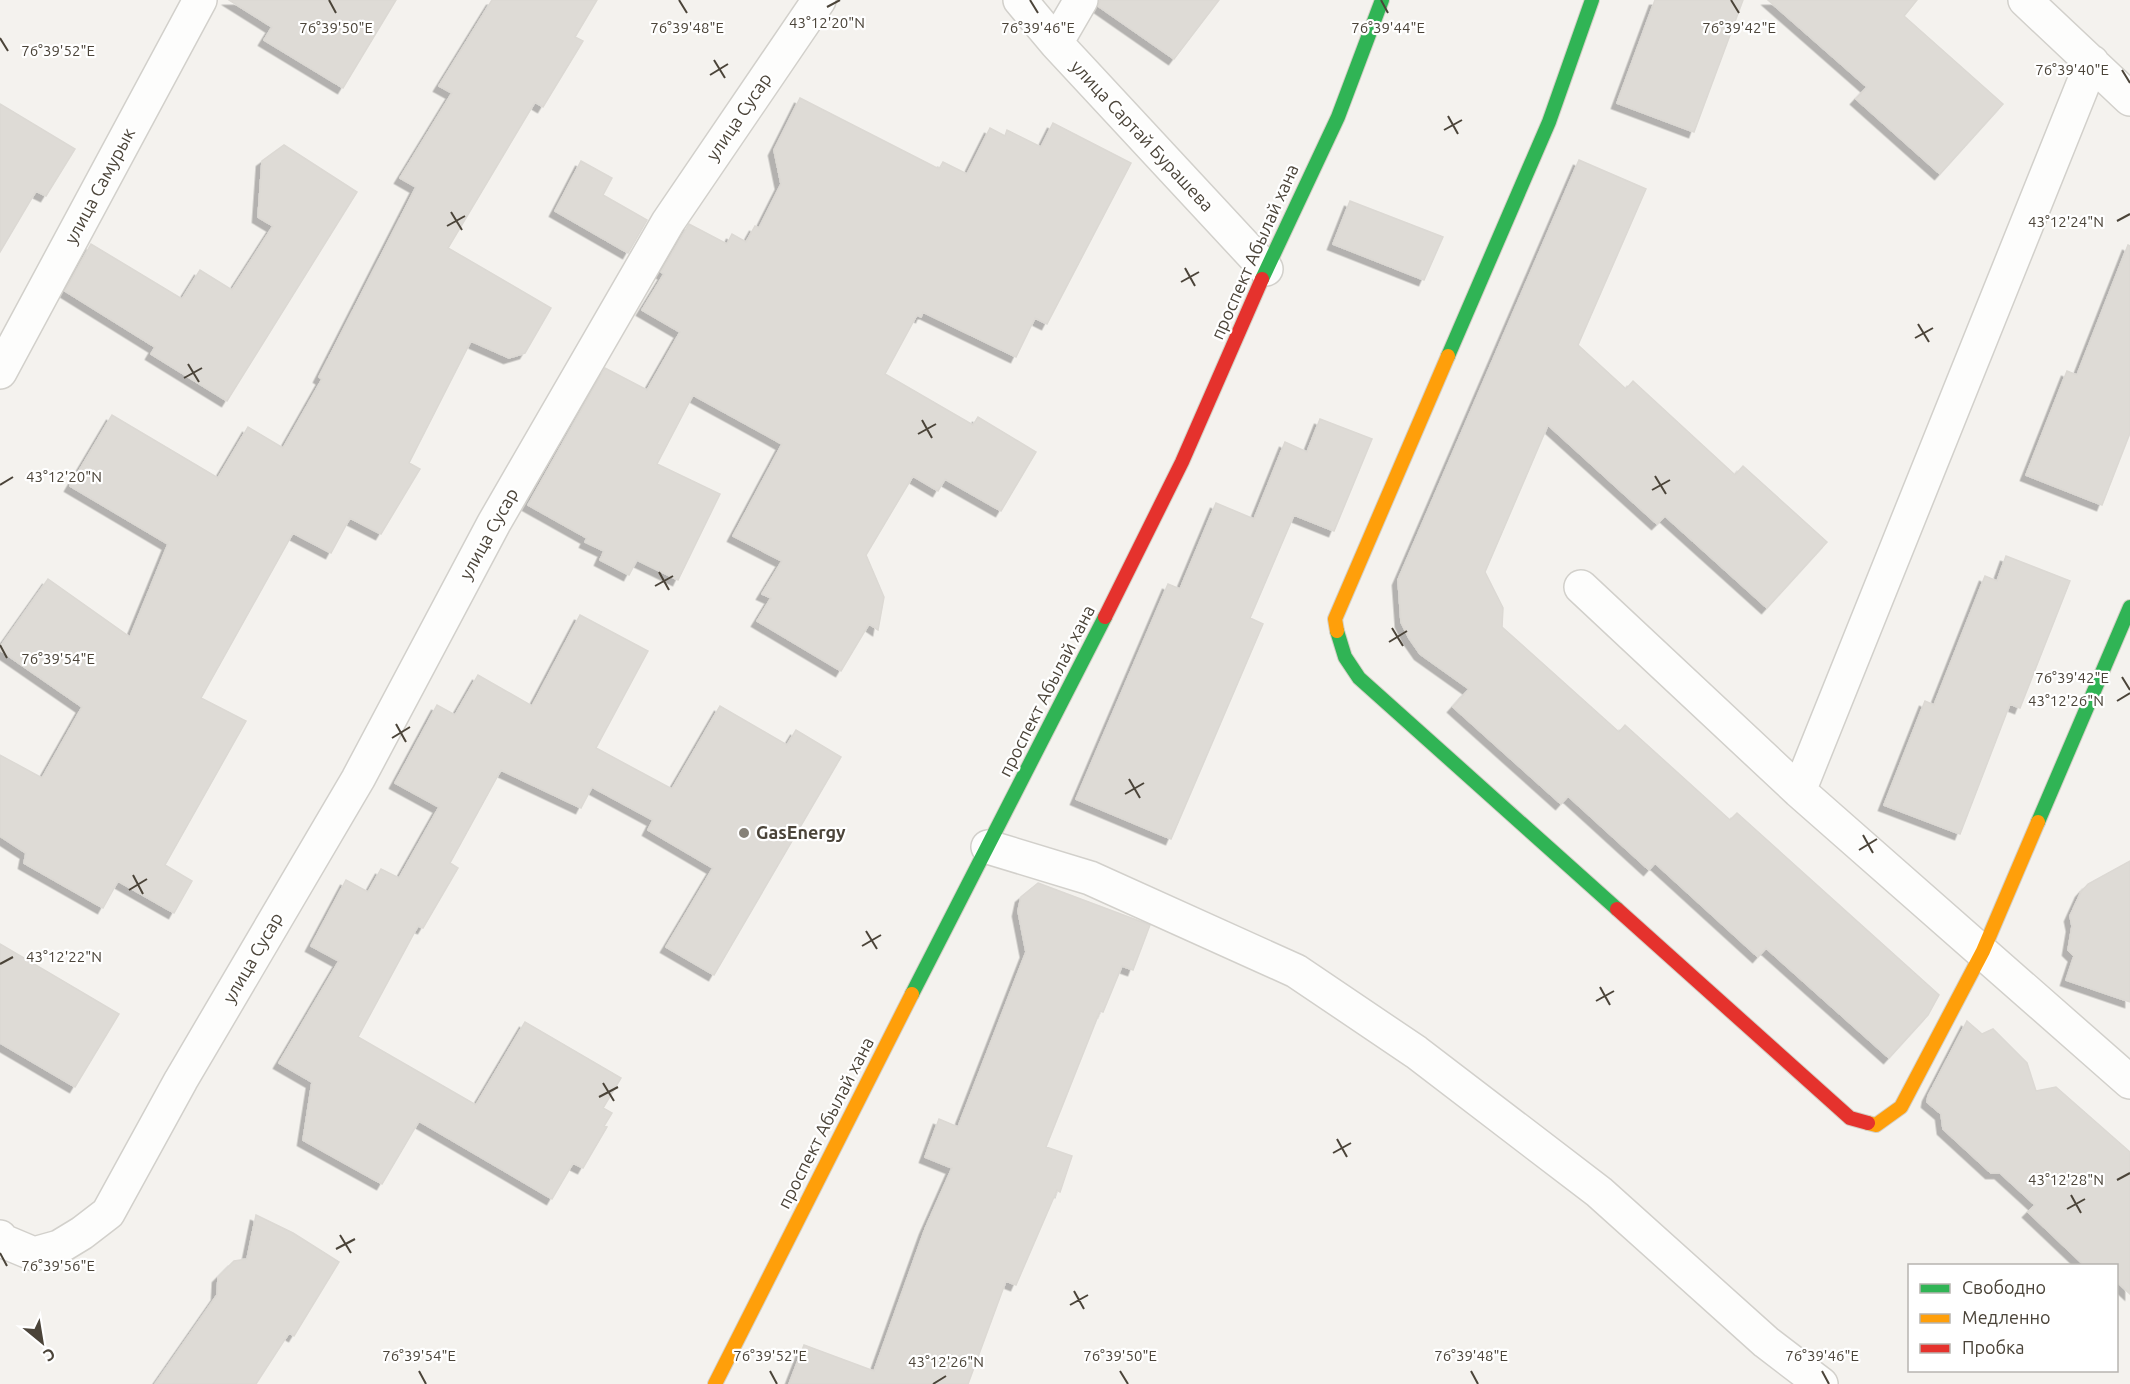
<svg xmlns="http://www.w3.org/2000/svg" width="2130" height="1384" font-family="Ubuntu,sans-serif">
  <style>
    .building { fill: #dedbd6; stroke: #dcd9d4; stroke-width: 1.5; filter: url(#shadow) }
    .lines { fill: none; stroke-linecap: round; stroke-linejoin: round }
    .street-casing { stroke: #d2d0cb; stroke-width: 36 }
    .fast-casing { stroke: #d3cfc5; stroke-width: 16 }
    .slow-casing { stroke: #d3cfc5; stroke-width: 16 }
    .jam-casing { stroke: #d3cfc5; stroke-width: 16 }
    .street { stroke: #fdfdfc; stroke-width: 33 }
    .fast { stroke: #30b455; stroke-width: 14 }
    .slow { stroke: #ff9f0a; stroke-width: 14 }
    .jam { stroke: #e5322d; stroke-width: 14 }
    .ticks { fill: none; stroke: #4b4439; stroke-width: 2 }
    .poi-dot { fill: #868178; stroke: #fff; stroke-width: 2 }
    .labels { text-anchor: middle; stroke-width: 4.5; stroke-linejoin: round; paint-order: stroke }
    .street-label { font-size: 18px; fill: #4b4439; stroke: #fff }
    .poi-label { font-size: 18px; font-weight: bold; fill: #4b4439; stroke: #fff; text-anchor: start }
    .ticks-label { font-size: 15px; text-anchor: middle; fill: #4b4439; stroke: #fff; stroke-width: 4.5; stroke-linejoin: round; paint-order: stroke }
  </style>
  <defs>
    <filter id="shadow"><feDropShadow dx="-5.5" dy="5.5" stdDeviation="0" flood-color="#0004"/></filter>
  </defs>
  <rect width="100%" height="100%" fill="#f4f2ee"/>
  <!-- building -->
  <path class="building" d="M 229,0 L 396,0 L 343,88 L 264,40 L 272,27 Z
    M 492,0 L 597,0 L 575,37 L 583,41 L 543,107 L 535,102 L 448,248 L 551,308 L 525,353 L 509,358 L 471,341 L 409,463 L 420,469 L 381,534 L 350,518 L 331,553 L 293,533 L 201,698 L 246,721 L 165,865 L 192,881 L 174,913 L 118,881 L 103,908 L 24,863 L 26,853 L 0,836 L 0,755 L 42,778 L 82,707 L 0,650 L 0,647 L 48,579 L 130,637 L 168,544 L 70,486 L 112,415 L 218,478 L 248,427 L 283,448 L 322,379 L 319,377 L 416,187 L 400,178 L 452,93 L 439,86 Z
    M 1100,0 L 1219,0 L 1174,59 L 1098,6 Z
    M 1655,0 L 1743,0 L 1694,132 L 1617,103 Z
    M 1768,0 L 1917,0 L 1904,16 L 2003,104 L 1940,174 L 1856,99 L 1867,87 Z
    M 800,98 L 939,169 L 943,162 L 967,174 L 990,128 L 1005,136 L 1007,130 L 1041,147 L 1053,123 L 1131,163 L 1047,324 L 1035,318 L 1016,357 L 923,312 L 921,317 L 917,315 L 885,374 L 973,425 L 978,417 L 1036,452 L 1001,511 L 945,479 L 938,491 L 913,476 L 866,555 L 884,597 L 878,630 L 869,624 L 841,671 L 757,621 L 771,598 L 762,594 L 782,561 L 733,536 L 782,444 L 693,395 L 657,464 L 720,494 L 678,580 L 637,560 L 629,575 L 600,560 L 604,551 L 585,542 L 587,538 L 528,505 L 605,368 L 647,390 L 680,332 L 642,310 L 664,274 L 661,272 L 689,224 L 727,244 L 732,234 L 746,242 L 755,226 L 759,228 L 781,184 L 774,150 Z
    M 0,104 L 75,149 L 46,196 L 36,191 L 0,252 Z
    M 284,145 L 357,192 L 227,401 L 151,354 L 155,347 L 65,291 L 91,244 L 182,299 L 200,270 L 232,290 L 273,226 L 258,217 L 262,161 Z
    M 1579,160 L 1646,189 L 1578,345 L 1626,389 L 1633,381 L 1735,475 L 1743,466 L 1827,542 L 1767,608 L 1665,516 L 1657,524 L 1548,425 L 1485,572 L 1503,608 L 1502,627 L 1619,732 L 1625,725 L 1730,820 L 1737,813 L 1939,995 L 1928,1015 L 1889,1058 L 1766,948 L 1758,957 L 1655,863 L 1649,870 L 1568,796 L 1561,804 L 1453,707 L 1469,689 L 1420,654 L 1409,638 L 1401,622 L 1398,580 Z
    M 581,161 L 612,178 L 603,195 L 647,220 L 628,253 L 555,211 Z
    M 1350,201 L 1443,237 L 1424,280 L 1333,244 Z
    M 2128,245 L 2130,246 L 2130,433 L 2102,505 L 2026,475 L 2067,371 L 2077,375 Z
    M 1320,419 L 1372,439 L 1334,531 L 1294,515 L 1250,618 L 1263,624 L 1171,839 L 1076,799 L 1168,584 L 1180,589 L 1216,503 L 1254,519 L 1285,442 L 1307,452 Z
    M 2006,556 L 2070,581 L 2020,708 L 2010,704 L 1960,834 L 1884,805 L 1925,701 L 1934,705 L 1985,576 L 1997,581 Z
    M 580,615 L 648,651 L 596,748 L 672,789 L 720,706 L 787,745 L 796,730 L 841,757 L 714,975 L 666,947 L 713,868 L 648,830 L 653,820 L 592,787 L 581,808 L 501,770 L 450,863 L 458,868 L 423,928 L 418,926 L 358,1037 L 476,1105 L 525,1022 L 621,1078 L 603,1108 L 612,1113 L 604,1126 L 607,1127 L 583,1168 L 573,1163 L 552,1199 L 419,1121 L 382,1184 L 303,1140 L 312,1082 L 279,1063 L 339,961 L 311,946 L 346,880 L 368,892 L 381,869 L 399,878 L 439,807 L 395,783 L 437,705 L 455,715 L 478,675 L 532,706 Z
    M 2130,861 L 2130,1002 L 2066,980 L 2074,956 L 2068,950 L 2072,926 L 2070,916 L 2081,892 L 2088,884 Z
    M 1038,883 L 1150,925 L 1133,970 L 1122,966 L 1103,1012 L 1100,1011 L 1046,1147 L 1072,1156 L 1060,1192 L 1057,1190 L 1016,1285 L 1006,1281 L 968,1384 L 789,1384 L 804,1345 L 874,1371 L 925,1229 L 952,1168 L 925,1157 L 939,1119 L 958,1127 L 1026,952 L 1018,911 L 1021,897 Z
    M 0,944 L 119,1014 L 75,1087 L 0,1043 Z
    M 1967,1021 L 1982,1034 L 1993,1029 L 2027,1063 L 2036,1091 L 2056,1087 L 2130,1152 L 2130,1294 L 2116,1281 L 2116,1266 L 2085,1266 L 2028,1212 L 2035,1205 L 2000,1173 L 1991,1173 L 1943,1129 L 1941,1114 L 1927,1102 L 1928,1096 Z
    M 256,1215 L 293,1233 L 339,1262 L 294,1336 L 289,1333 L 256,1384 L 155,1384 L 217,1295 L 218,1277 L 234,1261 L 247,1259 Z"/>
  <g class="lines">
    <defs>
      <path id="street" d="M 1020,0 L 1056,43 L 1266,269
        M 2025,0 L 2130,99
        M 1056,43 L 1081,0
        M 0,372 L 200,0
        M 1581,587 L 1799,791 L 2130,1082
        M 1799,791 L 2092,62
        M 988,847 L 1090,878 L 1296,971 L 1416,1052 L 1599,1192 L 1766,1342 L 1821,1384
        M 0,1237 L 3,1241 L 34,1254 L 59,1247 L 82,1233 L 108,1213 L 181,1080 L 358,779 L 494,523 L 668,222 L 819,0"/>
      <path id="fast" d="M 1262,279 L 1338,117 L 1382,0
        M 1448,356 L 1549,122 L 1592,0
        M 1337,631 L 1345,657 L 1359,678 L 1617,909
        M 2038,822 L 2130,607
        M 912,994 L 1105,617"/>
      <path id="slow" d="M 1337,631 L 1335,619 L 1448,356
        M 1868,1123 L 1876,1125 L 1901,1107 L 1983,951 L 2038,822
        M 715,1384 L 912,994"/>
      <path id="jam" d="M 1105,617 L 1182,462 L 1262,279
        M 1617,909 L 1850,1118 L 1868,1123"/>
    </defs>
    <!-- street casing -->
    <use href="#street" class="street-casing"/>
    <!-- fast casing -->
    <use href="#fast" class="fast-casing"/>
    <!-- slow casing -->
    <use href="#slow" class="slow-casing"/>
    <!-- jam casing -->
    <use href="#jam" class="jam-casing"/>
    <!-- street -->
    <use href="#street" class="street"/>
    <!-- fast -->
    <use href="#fast" class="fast"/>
    <!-- slow -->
    <use href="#slow" class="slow"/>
    <!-- jam -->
    <use href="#jam" class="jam"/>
  </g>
  <!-- ticks -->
  <path class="ticks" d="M 329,0 L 336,13M 679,0 L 687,13M 1030,0 L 1038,13M 1381,0 L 1388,13M 1731,0 L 1739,13M 827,7 L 840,0M 0,38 L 8,51M 714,60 L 725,78M 2122,70 L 2130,83M 710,75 L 728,64M 1448,116 L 1458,134M 1444,130 L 1462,120M 451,212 L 462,230M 2117,221 L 2130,214M 447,226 L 465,216M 1185,268 L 1195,286M 1181,282 L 1199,272M 1918,324 L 1929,342M 1915,338 L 1933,328M 188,364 L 199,382M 184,378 L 202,368M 922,420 L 932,438M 918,434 L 936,424M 1655,476 L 1666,494M 0,485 L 13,477M 1652,490 L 1670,480M 659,572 L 669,590M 655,586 L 673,576M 1392,628 L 1403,646M 1389,642 L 1407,631M 0,645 L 7,658M 2122,677 L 2130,690M 2117,701 L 2130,693M 396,724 L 406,742M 392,738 L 410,727M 1129,779 L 1140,798M 1125,794 L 1144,783M 1863,835 L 1873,853M 1859,850 L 1877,839M 133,875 L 143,894M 129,890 L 147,879M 866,931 L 877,949M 862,946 L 881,935M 0,964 L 13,957M 1600,987 L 1610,1005M 1596,1001 L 1614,991M 603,1083 L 614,1101M 599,1097 L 618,1087M 1337,1139 L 1347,1157M 1333,1153 L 1351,1143M 2117,1180 L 2130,1173M 2071,1195 L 2081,1213M 2067,1209 L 2085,1199M 340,1235 L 351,1253M 336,1249 L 355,1239M 0,1253 L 7,1266M 1074,1291 L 1084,1309M 1070,1305 L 1088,1295M 419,1371 L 426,1384M 770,1371 L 777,1384M 1120,1371 L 1128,1384M 1471,1371 L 1478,1384M 1822,1371 L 1829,1384M 933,1384 L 946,1376"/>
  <!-- markers -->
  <circle class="poi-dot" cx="744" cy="833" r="6"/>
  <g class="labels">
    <!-- street labels -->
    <g class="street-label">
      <text transform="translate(739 117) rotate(-56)" y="6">улица Сусар</text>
      <text transform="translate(1142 136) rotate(47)" y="6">улица Сартай Бурашева</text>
      <text transform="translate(100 186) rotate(-62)" y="6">улица Самурык</text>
      <text transform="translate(1255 252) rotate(-66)" y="6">проспект Абылай хана</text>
      <text transform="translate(489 534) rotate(-61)" y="6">улица Сусар</text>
      <text transform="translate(1047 691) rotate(-63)" y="6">проспект Абылай хана</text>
      <text transform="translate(253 958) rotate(-60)" y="6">улица Сусар</text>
      <text transform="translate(826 1123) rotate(-63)" y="6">проспект Абылай хана</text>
    </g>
    <!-- poi labels -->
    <g class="poi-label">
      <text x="756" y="839">GasEnergy</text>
    </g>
  </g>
  <g class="ticks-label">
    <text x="827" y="28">43°12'20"N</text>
    <text x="1038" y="33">76°39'46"E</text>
    <text x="336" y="33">76°39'50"E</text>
    <text x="687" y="33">76°39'48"E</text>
    <text x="1388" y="33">76°39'44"E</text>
    <text x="1739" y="33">76°39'42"E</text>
    <text x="58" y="56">76°39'52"E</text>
    <text x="2072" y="75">76°39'40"E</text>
    <text x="2066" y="227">43°12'24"N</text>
    <text x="64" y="482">43°12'20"N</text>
    <text x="58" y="664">76°39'54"E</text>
    <text x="2072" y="683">76°39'42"E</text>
    <text x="2066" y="706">43°12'26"N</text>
    <text x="64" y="962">43°12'22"N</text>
    <text x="2066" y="1185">43°12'28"N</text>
    <text x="58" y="1271">76°39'56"E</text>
    <text x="419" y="1361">76°39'54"E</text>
    <text x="770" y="1361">76°39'52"E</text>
    <text x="1120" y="1361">76°39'50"E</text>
    <text x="1471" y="1361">76°39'48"E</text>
    <text x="1822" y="1361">76°39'46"E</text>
    <text x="946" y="1367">43°12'26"N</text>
  </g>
  <!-- legend -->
  <rect x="1908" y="1264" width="210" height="108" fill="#ffffff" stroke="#b7b4b0" stroke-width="1.5"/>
  <rect x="1920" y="1284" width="30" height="9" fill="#30b455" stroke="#b7b4b0" stroke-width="1.5"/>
  <text x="1962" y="1294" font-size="18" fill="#4b4439">Свободно</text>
  <rect x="1920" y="1314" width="30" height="9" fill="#ff9f0a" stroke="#b7b4b0" stroke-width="1.5"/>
  <text x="1962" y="1324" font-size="18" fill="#4b4439">Медленно</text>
  <rect x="1920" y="1344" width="30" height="9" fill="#e5322d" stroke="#b7b4b0" stroke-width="1.5"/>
  <text x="1962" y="1354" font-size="18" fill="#4b4439">Пробка</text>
  <!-- north arrow -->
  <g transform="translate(42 1342) rotate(150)" stroke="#ffffff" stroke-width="4.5" paint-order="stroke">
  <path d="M0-4.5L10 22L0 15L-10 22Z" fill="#4b4439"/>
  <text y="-9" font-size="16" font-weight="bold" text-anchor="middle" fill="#4b4439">С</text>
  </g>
</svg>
